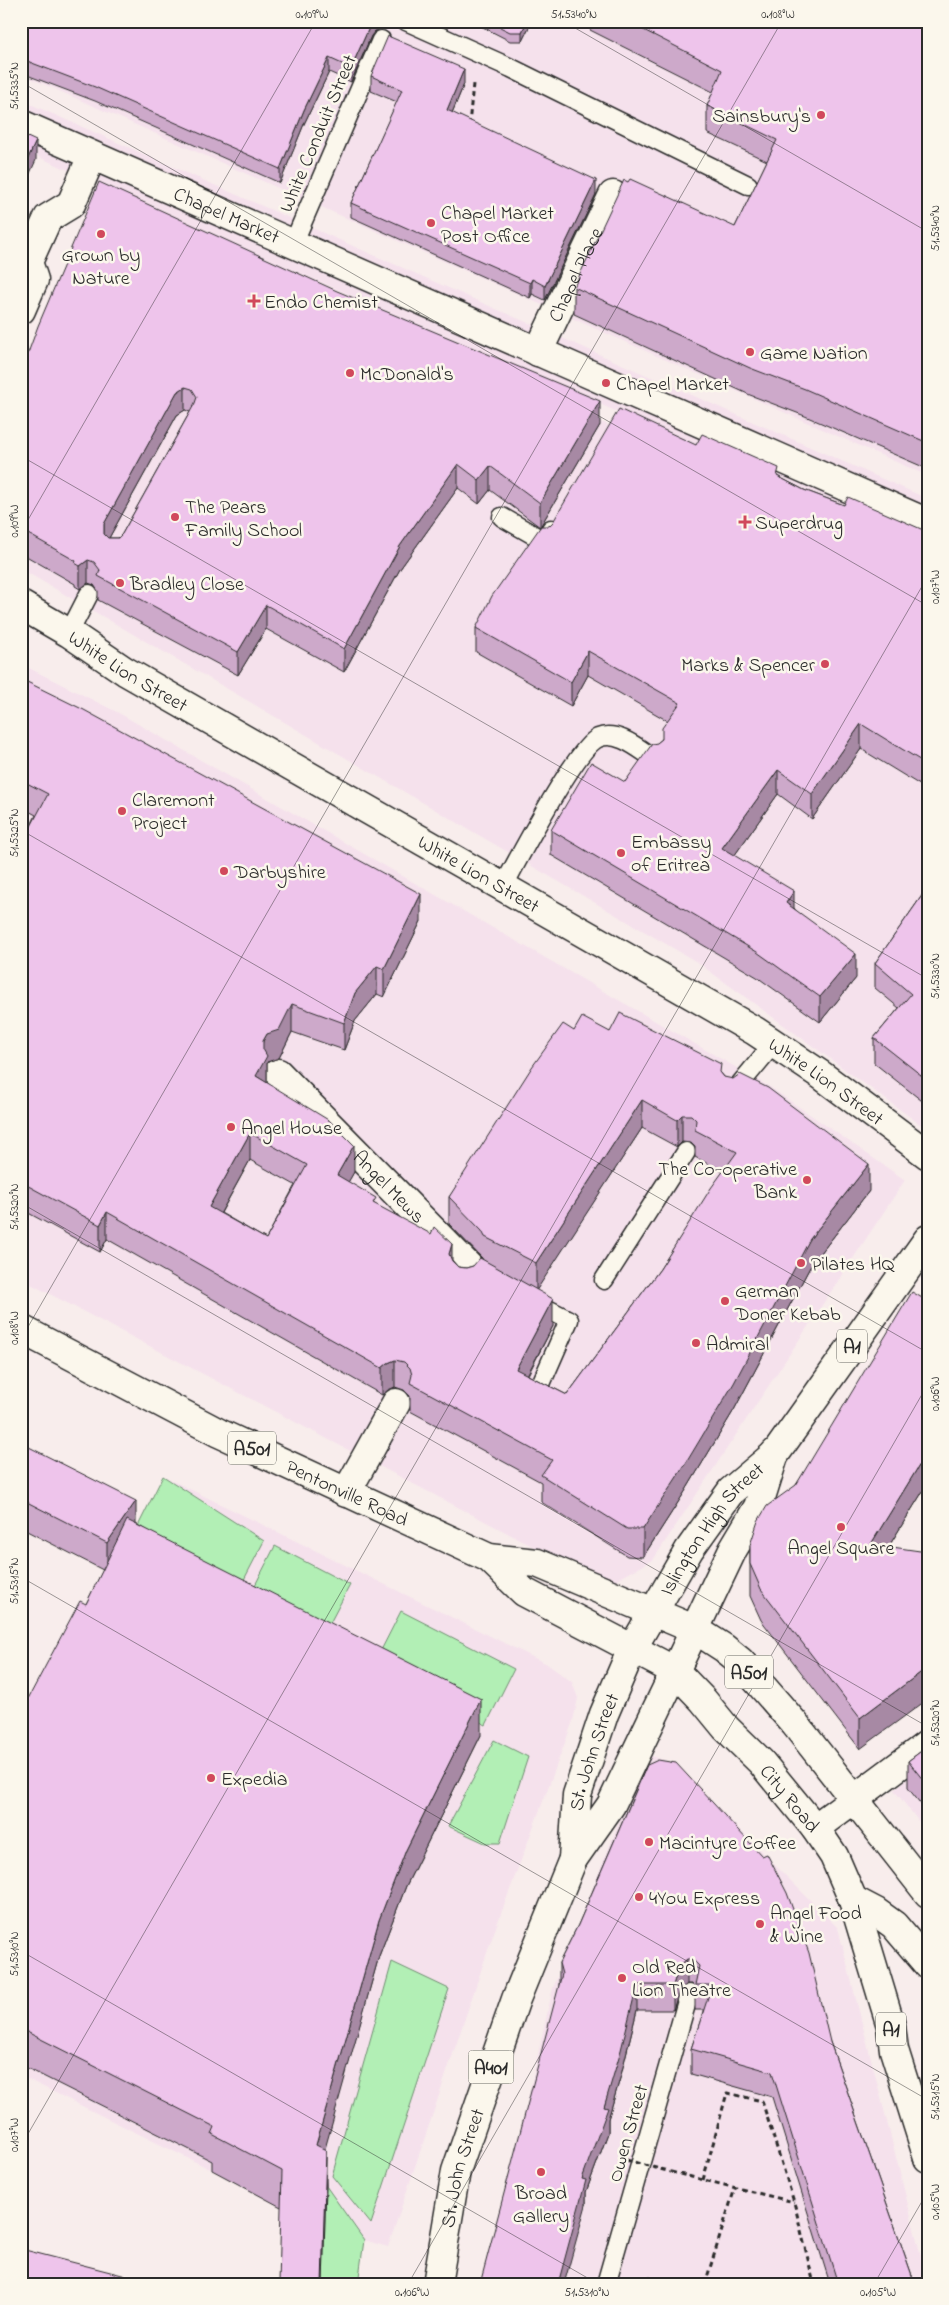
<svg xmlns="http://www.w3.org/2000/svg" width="949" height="2305" font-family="'Indie Flower',sans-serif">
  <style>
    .built { fill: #f5e1ec }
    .green { fill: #b2efb5; stroke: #6e8d70 }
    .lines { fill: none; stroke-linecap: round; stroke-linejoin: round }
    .lane-casing { stroke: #2b2b2b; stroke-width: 21 }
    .street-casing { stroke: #2b2b2b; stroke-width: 31 }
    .primary-casing { stroke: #2b2b2b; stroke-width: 31 }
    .highway-casing { stroke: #2b2b2b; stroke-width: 31 }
    .path { stroke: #2b2b2b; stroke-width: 3; stroke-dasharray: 5 4; stroke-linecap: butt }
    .lane { stroke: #fbf7ec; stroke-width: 18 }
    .street { stroke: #fbf7ec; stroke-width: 28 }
    .primary { stroke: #fbf7ec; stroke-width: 28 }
    .highway { stroke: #fbf7ec; stroke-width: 28 }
    .path-bridge { stroke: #2b2b2b; stroke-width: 3; stroke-dasharray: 5 4; stroke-linecap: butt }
    .wall { fill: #cda9ca; stroke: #2b2b2b; fill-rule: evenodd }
    .shaded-wall { fill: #a789a4; stroke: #2b2b2b }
    .building { fill: #eec4eb; stroke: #2b2b2b; fill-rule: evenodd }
    .ticks { fill: none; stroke: #2b2b2b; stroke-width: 1; stroke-opacity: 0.45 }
    .poi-dot { fill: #d1495b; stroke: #fbf7ec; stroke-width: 2 }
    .labels { text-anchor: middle; stroke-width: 5; stroke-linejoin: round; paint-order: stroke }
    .shield { fill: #fbf7ec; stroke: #696865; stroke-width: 1 }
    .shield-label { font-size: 19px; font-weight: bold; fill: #2b2b2b }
    .poi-label { font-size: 20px; fill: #2b2b2b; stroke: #fbf7ec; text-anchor: start }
    .street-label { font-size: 20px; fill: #2b2b2b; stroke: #fbf7ec }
    .neatline { fill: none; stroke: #2b2b2b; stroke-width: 2 }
    .ticks-label { font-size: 12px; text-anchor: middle; fill: #2b2b2b }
  </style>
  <rect width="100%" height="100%" fill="#f8edec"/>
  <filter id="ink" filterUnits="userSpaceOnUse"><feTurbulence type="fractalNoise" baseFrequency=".02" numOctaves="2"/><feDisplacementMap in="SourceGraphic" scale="10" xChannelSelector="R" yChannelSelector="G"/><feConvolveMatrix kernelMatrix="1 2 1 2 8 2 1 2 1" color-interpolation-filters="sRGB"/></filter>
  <g filter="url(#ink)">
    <!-- built -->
    <path class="built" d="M 21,21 L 928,21 L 928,476 L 21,74 Z
      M 21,100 L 928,499 L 928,547 L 283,266 L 21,149 Z
      M 99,206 L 694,462 L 928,557 L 928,1130 L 697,962 L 21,569 L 21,374 Z
      M 21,664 L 117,712 L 770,1087 L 905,1180 L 653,1560 L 607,1585 L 21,1279 Z
      M 163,1476 L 547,1664 L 572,1682 L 578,1698 L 573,1721 L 493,1935 L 388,2247 L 364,2240 L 325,2186 L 230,2135 L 212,2170 L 21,2076 L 21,1724 L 136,1530 Z
      M 646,1754 L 673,1763 L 838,1928 L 928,2284 L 486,2284 L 553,1988 Z
      M 928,1763 L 928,1833 L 894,1790 Z"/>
    <!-- green -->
    <path class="green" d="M 163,1476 L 264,1541 L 235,1597 L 136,1530 Z
      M 275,1546 L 350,1585 L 321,1640 L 247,1601 Z
      M 401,1611 L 514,1669 L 486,1725 L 373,1666 Z
      M 494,1740 L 528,1757 L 500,1843 L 485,1843 L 448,1826 Z
      M 392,1962 L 449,1989 L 371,2224 L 332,2176 Z
      M 326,2186 L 364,2240 L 358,2284 L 323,2284 Z"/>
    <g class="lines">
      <defs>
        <path id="lane" d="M 406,21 L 511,68 L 748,185
          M 293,244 L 381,40
          M 502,517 L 544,541 L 551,529
          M 69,633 L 89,594
          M 503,887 C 517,861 576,748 598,738 C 617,730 638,748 653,758
          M 731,1095 L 774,1043
          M 604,1280 L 686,1152
          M 532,1301 L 569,1320 L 537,1393
          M 606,2284 L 689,1994"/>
        <g id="street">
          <path id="s1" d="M 21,124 L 928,523"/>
          <path d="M 21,310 L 34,280 L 28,262 L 48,218 L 71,204 L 92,156"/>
          <path id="s2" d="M 538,352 L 613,195"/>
          <path id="s3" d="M 278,1073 L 471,1269 L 465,1280"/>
          <path d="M 346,1493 L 396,1403"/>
          <path d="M 815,1828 L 928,1744"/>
        </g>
        <g id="primary">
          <path id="s4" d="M 573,1859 L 577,1795 L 604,1714 L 632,1649"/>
          <path id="s5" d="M 437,2284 L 456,2171 L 516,1999 L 573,1859 L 611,1805 L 675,1671"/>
        </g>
        <g id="highway">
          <path id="s6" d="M 21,605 L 69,633 L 125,671 L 755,1031 L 821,1075 L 928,1155"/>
          <path id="s7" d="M 21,1329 L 219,1433 L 489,1558 L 537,1563 L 696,1630 L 724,1648 L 740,1661 L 795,1724 L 928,1893"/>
          <path id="s8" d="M 489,1558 L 524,1592 L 675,1671 L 703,1700 L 726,1728 L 761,1762 L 815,1828 L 834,1856 L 853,1900 L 891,2026 L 894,2050 L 928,2158"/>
          <path id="s9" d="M 632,1649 L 689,1550 L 731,1491 L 776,1453 L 928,1239"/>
          <path d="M 675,1671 L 733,1549 L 758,1507 L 775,1453"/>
          <path d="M 853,1900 L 876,1912 L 894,1925 L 928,1965"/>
        </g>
      </defs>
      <!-- lane casing -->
      <use href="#lane" class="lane-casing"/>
      <!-- street casing -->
      <use href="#street" class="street-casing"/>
      <!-- primary casing -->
      <use href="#primary" class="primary-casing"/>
      <!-- highway casing -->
      <use href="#highway" class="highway-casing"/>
      <!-- path -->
      <path class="path" d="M 469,125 L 473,84
        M 671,2172 L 794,2202
        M 703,2180 L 727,2093 L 762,2101 L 794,2202 L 814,2284
        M 649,2278 L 674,2284
        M 705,2284 L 735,2188"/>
      <!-- lane -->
      <use href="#lane" class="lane"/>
      <!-- street -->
      <use href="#street" class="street"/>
      <!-- primary -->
      <use href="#primary" class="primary"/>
      <!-- highway -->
      <use href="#highway" class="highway"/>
      <!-- path-bridge -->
      <path class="path-bridge" d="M 626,2160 L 671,2172"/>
    </g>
    <!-- wall -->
    <path class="wall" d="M 21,21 L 386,21 L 381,30 L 375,31 L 371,36 L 351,82 L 329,72 L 304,124 L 280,183 L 95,101 L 32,77 L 21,72 Z
      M 471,21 L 532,21 L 522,41 L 510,41 Z
      M 590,21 L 928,21 L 928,469 L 805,416 L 750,395 L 574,314 L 574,287 L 735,227 L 767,161 L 707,133 L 707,106 L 713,92 L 590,30 Z
      M 371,76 L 464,84 L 452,113 L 596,194 L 545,300 L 532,294 L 530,298 L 351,217 L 351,203 L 397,102 L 371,91 Z
      M 21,372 L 600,425 L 540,527 L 490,490 L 479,504 L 458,488 L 400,569 L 344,672 L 266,629 L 238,675 L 98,600 L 98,591 L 94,585 L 88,583 L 80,589 L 75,586 L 75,584 L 21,553 ZM 185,410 L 190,412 L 122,534 L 118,538 L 109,538 L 177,415 Z
      M 696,445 L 779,477 L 804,490 L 844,505 L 928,532 L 928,790 L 861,749 L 812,819 L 778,794 L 734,856 L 794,908 L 856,978 L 820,1022 L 757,977 L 551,855 L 551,830 L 625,782 L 657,743 L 662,739 L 668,721 L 588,675 L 571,706 L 476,652 L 476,628 L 549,526 Z
      M 21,679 L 421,921 L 384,997 L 377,994 L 355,1021 L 344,1050 L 292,1032 L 279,1058 L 267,1062 L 267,1082 L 354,1172 L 348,1182 L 376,1205 L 452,1260 L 458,1267 L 466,1268 L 473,1266 L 483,1260 L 482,1258 L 449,1224 L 449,1197 L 574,1031 L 610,1032 L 721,1073 L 724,1077 L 869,1191 L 810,1267 L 734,1410 L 686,1490 L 643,1557 L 627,1556 L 541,1502 L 541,1482 L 410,1411 L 410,1396 L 404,1390 L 395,1387 L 388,1390 L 382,1395 L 107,1239 L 100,1252 L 21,1209 L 21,845 L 36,815 L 21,807 ZM 642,1128 L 677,1147 L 682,1142 L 691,1143 L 695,1147 L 695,1157 L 723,1172 L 660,1269 L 567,1395 L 528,1375 L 553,1326 L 536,1290 ZM 250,1160 L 295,1185 L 266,1239 L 221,1213 Z
      M 928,887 L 926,1104 L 874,1063 L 874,1038 L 899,1008 L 875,988 L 875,963 Z
      M 928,1293 L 928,1483 L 889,1546 L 860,1749 L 761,1620 L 750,1596 L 750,1545 L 796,1485 Z
      M 21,1443 L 136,1524 L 481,1735 L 406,1886 L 379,1956 L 324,2149 L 326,2186 L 281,2207 L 212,2170 L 212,2161 L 21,2065 L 21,1712 L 86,1604 L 103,1570 L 21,1528 Z
      M 928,1746 L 928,1813 L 908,1788 L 908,1761 Z
      M 647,1765 L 830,2042 L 915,2284 L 830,2284 L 772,2097 L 691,2074 L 691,2049 L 704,2010 L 695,2010 L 695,1987 L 692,1984 L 687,1984 L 679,1991 L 673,2010 L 637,2010 L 621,2075 L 608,2119 L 608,2133 L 586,2192 L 586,2205 L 559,1986 L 559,1963 L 578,1925 Z"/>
    <!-- shaded-wall -->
    <path class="shaded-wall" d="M 372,21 L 386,21 L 381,30 L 375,31 L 371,36 L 351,82 L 351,68 Z
      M 527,21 L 532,21 L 522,41 L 522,32 Z
      M 329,58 L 329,72 L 304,124 L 280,183 L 280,169 L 304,110 Z
      M 464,69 L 464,84 L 447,125 L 447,110 Z
      M 36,141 L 36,160 L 21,193 L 21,173 Z
      M 596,180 L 596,194 L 545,300 L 545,286 Z
      M 532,279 L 532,294 L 530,298 L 530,283 Z
      M 185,387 L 185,410 L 177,415 L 104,547 L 104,524 L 177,392 Z
      M 600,401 L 600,425 L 540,527 L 540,503 Z
      M 458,464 L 458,488 L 400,569 L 344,672 L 344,649 L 400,546 Z
      M 490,466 L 490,490 L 479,504 L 479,480 Z
      M 88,560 L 88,583 L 80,589 L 80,566 Z
      M 266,605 L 266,629 L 238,675 L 238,652 Z
      M 588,651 L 588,675 L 571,706 L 571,682 Z
      M 861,724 L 861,749 L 812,819 L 812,794 Z
      M 778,770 L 778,794 L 722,873 L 722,848 Z
      M 794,891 L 794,915 L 786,903 Z
      M 421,894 L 421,921 L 384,997 L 384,969 Z
      M 856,954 L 856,978 L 820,1022 L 820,997 Z
      M 377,966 L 377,994 L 355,1021 L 344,1050 L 344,1023 L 355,993 Z
      M 292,1004 L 292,1032 L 279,1058 L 267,1062 L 267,1083 L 256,1076 L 263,1041 L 267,1034 Z
      M 928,1077 L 928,1102 L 926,1104 L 926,1079 Z
      M 642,1100 L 642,1128 L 536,1291 L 536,1263 Z
      M 682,1115 L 682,1142 L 677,1147 L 677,1120 Z
      M 250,1133 L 250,1160 L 209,1234 L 209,1207 Z
      M 354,1145 L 354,1172 L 337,1202 L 337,1175 Z
      M 869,1164 L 869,1191 L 810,1267 L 734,1410 L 686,1490 L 643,1557 L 643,1529 L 810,1239 Z
      M 107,1212 L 107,1239 L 100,1252 L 100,1225 Z
      M 452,1244 L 452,1272 L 449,1254 Z
      M 553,1299 L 553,1326 L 516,1396 L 516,1369 Z
      M 395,1360 L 395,1387 L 388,1390 L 382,1395 L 382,1368 L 388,1363 Z
      M 928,1451 L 928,1483 L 871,1575 L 871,1544 Z
      M 136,1501 L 136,1530 L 107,1572 L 107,1543 Z
      M 928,1667 L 928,1699 L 860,1749 L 860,1718 Z
      M 481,1699 L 481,1735 L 406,1886 L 379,1956 L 316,2181 L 316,2145 L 379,1920 L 406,1850 Z
      M 687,1959 L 687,1984 L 679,1991 L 673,2010 L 673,1985 L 679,1966 Z
      M 637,1985 L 637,2010 L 621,2075 L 608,2119 L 608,2133 L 586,2192 L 586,2205 L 564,2284 L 558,2284 L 582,2179 L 604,2107 Z
      M 326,2150 L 326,2186 L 323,2284 L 322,2284 Z"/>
    <!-- building -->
    <path class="building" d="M 21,21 L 372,21 L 351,68 L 329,58 L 304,110 L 280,169 L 95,87 L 32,63 L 21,58 Z
      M 488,21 L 527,21 L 522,32 L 510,32 Z
      M 626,21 L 928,21 L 928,443 L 805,389 L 750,368 L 574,287 L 624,180 L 628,182 L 630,179 L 735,227 L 777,140 L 707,106 L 722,70 Z
      M 388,36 L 464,69 L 447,110 L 596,180 L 545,286 L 532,279 L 530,283 L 351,203 L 402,90 L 371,76 Z
      M 21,134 L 36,141 L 21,173 Z
      M 99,182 L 337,291 L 600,401 L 540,503 L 490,466 L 479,480 L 458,464 L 400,546 L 344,649 L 266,605 L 238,652 L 98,576 L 100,570 L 94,562 L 88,560 L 80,566 L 75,563 L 76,561 L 21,530 L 21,372 L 38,326 ZM 185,387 L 192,389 L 197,397 L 195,403 L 122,534 L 118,538 L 108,538 L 104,534 L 104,524 L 177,392 Z
      M 619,409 L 696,445 L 702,434 L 779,468 L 777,476 L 804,490 L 844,505 L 848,497 L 928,532 L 928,765 L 861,724 L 812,794 L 778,770 L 722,848 L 794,891 L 786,903 L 856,954 L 820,997 L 757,952 L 551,830 L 591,762 L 625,782 L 652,744 L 657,743 L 662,739 L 662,728 L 680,703 L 588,651 L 571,682 L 476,628 L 492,596 L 541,526 L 549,526 L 553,522 Z
      M 21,679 L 84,710 L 421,894 L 384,969 L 377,966 L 355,993 L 344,1023 L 292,1004 L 279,1030 L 267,1034 L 263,1041 L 263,1049 L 267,1056 L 256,1076 L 330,1121 L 354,1145 L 337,1175 L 376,1198 L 373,1203 L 431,1234 L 434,1227 L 452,1244 L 449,1254 L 452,1261 L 458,1267 L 466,1268 L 473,1266 L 480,1258 L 553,1299 L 516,1369 L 567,1395 L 660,1269 L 711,1188 L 737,1152 L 695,1130 L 696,1120 L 691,1115 L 682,1115 L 677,1120 L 642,1100 L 536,1263 L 485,1237 L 482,1231 L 449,1197 L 532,1067 L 563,1024 L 574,1031 L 582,1017 L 610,1032 L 620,1013 L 721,1064 L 720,1072 L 724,1077 L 733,1079 L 740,1074 L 768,1088 L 869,1164 L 810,1239 L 734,1383 L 686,1463 L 643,1529 L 627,1529 L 541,1475 L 552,1460 L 410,1383 L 412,1375 L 410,1368 L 404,1362 L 395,1360 L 388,1363 L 382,1368 L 107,1212 L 100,1225 L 21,1182 L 21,845 L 48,794 L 21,780 ZM 250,1133 L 307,1165 L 266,1239 L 209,1207 Z
      M 928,887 L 928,1077 L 926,1079 L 874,1038 L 911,994 L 875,963 Z
      M 912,1292 L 924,1299 L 928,1293 L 928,1451 L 871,1544 L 927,1552 L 928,1551 L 928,1667 L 860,1718 L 761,1589 L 750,1564 L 750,1545 L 758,1521 L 767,1506 L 796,1485 Z
      M 21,1443 L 136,1501 L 107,1543 L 21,1499 Z
      M 127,1520 L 481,1699 L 406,1850 L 379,1920 L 316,2145 L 326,2150 L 322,2284 L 279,2284 L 282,2171 L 212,2134 L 215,2127 L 21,2029 L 21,1712 L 80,1601 L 86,1604 Z
      M 928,1746 L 928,1786 L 908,1761 Z
      M 658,1760 L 676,1763 L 762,1856 L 767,1854 L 787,1893 L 809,1953 L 830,2042 L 915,2284 L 838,2284 L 772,2072 L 691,2049 L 712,1985 L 695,1985 L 699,1966 L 692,1959 L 687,1959 L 679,1966 L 673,1985 L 637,1985 L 621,2050 L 604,2107 L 608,2108 L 582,2179 L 586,2180 L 558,2284 L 480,2284 L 562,1974 L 559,1963 L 578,1925 L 647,1765 Z
      M 21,2249 L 157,2284 L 21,2284 Z"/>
  </g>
  <!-- ticks -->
  <path class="ticks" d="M 563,21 L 928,232M 21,82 L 928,606M 21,456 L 928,979M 21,532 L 316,21M 21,830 L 928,1353M 21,1203 L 928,1727M 21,1339 L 782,21M 21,1577 L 928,2100M 21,1951 L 598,2284M 21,2146 L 928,576M 408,2284 L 928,1384M 874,2284 L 928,2191"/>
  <!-- markers -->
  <g class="poi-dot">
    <circle cx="821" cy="115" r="5"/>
    <circle cx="431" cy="223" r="5"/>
    <circle cx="101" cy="234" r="5"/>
    <path d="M251.5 293.5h5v5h5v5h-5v5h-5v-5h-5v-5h5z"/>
    <circle cx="750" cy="352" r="5"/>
    <circle cx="350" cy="373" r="5"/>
    <circle cx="606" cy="383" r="5"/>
    <circle cx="175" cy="517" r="5"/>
    <path d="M742.5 514.5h5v5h5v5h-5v5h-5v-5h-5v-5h5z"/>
    <circle cx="120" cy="583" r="5"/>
    <circle cx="825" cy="664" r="5"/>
    <circle cx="122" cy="811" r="5"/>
    <circle cx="621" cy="853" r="5"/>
    <circle cx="224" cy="871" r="5"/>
    <circle cx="231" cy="1127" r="5"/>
    <circle cx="807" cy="1180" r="5"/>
    <circle cx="801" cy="1263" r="5"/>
    <circle cx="725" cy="1301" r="5"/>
    <circle cx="696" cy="1343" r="5"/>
    <circle cx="841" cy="1527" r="5"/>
    <circle cx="211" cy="1778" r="5"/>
    <circle cx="649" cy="1842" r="5"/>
    <circle cx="639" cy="1897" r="5"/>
    <circle cx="760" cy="1924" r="5"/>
    <circle cx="622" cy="1978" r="5"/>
    <circle cx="541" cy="2172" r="5"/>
  </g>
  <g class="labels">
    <!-- shield labels -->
    <g class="shield">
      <rect x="837" y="1329.5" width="30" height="33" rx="4"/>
      <rect x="228" y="1431.5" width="48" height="33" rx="4"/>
      <rect x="725" y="1655.5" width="48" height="33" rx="4"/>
      <rect x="876" y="2012.5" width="30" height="33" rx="4"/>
      <rect x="468.5" y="2050.5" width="45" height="33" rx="4"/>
    </g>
    <g class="shield-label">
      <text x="852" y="1353">A1</text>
      <text x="252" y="1455">A501</text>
      <text x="749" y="1679">A501</text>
      <text x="891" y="2036">A1</text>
      <text x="491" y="2074">A401</text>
    </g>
    <!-- poi labels -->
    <g class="poi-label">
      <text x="811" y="122" text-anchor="end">Sainsbury's</text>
      <text x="441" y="219">Chapel Market<tspan x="441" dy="23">Post Office</tspan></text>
      <text x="101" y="261" text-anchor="middle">Grown by<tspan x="101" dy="23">Nature</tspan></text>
      <text x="264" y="308">Endo Chemist</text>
      <text x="760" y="359">Game Nation</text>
      <text x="360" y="380">McDonald's</text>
      <text x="616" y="390">Chapel Market</text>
      <text x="185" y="513">The Pears<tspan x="185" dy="23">Family School</tspan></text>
      <text x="755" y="529">Superdrug</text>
      <text x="130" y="590">Bradley Close</text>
      <text x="815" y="671" text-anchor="end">Marks &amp; Spencer</text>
      <text x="132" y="806">Claremont<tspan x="132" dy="23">Project</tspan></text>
      <text x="631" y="848">Embassy<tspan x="631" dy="23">of Eritrea</tspan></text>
      <text x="234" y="878">Darbyshire</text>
      <text x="241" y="1134">Angel House</text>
      <text x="797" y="1175" text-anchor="end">The Co-operative<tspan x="797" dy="23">Bank</tspan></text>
      <text x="811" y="1270">Pilates HQ</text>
      <text x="735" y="1297">German<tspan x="735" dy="23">Doner Kebab</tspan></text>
      <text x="706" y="1350">Admiral</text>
      <text x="841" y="1554" text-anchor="middle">Angel Square</text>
      <text x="221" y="1785">Expedia</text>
      <text x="659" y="1849">Macintyre Coffee</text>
      <text x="649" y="1904">4You Express</text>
      <text x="770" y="1919">Angel Food<tspan x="770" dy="23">&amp; Wine</tspan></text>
      <text x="632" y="1973">Old Red<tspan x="632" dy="23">Lion Theatre</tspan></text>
      <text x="541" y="2199" text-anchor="middle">Broad<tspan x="541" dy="23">Gallery</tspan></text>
    </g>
    <!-- street labels -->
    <g class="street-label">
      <text transform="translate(317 133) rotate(-67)" y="7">White Conduit Street</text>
      <text dy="7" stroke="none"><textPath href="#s1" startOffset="225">Chapel Market</textPath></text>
      <text dy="7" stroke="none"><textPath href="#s2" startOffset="86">Chapel Place</textPath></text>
      <text dy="7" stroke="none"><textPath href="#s6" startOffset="126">White Lion Street</textPath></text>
      <text dy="7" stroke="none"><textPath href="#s6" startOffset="531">White Lion Street</textPath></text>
      <text dy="7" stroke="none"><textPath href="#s6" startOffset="936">White Lion Street</textPath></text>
      <text dy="7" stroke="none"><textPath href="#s3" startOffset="159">Angel Mews</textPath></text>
      <text dy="7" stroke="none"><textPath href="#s7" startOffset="365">Pentonville Road</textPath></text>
      <text dy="7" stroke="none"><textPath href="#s9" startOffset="145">Islington High Street</textPath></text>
      <text dy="7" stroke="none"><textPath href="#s4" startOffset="110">St. John Street</textPath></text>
      <text dy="7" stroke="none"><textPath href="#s8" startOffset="391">City Road</textPath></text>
      <text transform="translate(627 2133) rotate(-74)" y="7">Owen Street</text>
      <text dy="7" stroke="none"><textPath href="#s5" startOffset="119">St. John Street</textPath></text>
    </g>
  </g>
  <!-- margin -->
  <rect width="949" height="2305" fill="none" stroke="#fbf7ec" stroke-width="55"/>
  <rect x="28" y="28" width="894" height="2250" class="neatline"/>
  <g class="ticks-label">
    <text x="312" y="18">0.109°W</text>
    <text x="574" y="18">51.5340°N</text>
    <text x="778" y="18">0.108°W</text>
    <text transform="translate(14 86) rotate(-90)" y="4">51.5335°N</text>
    <text transform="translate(935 228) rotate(-90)" y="4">51.5340°N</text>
    <text transform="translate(14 521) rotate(-90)" y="4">0.109°W</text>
    <text transform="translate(935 587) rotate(-90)" y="4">0.107°W</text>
    <text transform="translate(14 833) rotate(-90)" y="4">51.5325°N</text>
    <text transform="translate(935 976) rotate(-90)" y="4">51.5330°N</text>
    <text transform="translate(14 1207) rotate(-90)" y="4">51.5320°N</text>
    <text transform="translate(14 1328) rotate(-90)" y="4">0.108°W</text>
    <text transform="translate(935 1394) rotate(-90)" y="4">0.106°W</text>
    <text transform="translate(14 1581) rotate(-90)" y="4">51.5315°N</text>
    <text transform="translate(935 1723) rotate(-90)" y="4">51.5320°N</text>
    <text transform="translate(14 1954) rotate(-90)" y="4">51.5310°N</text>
    <text transform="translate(935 2097) rotate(-90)" y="4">51.5315°N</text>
    <text transform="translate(14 2135) rotate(-90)" y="4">0.107°W</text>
    <text transform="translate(935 2202) rotate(-90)" y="4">0.105°W</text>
    <text x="412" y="2296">0.106°W</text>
    <text x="587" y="2296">51.5310°N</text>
    <text x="878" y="2296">0.105°W</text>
  </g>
</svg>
